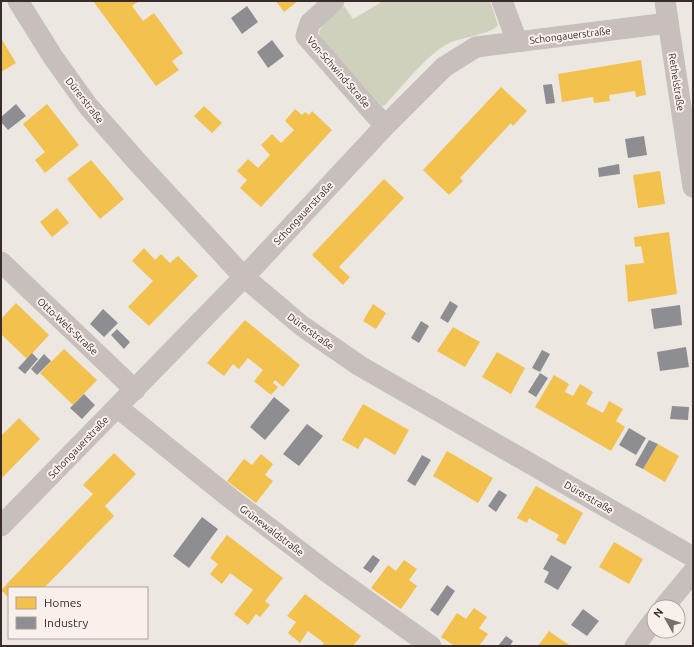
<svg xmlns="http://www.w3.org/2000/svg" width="694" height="647" font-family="Ubuntu,sans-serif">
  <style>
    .green { fill: #d0d1bd }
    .homes { fill: #f2c14e }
    .industry { fill: #8d8d92 }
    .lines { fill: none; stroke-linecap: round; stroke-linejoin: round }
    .street { stroke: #c6bfbb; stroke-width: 21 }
    .labels { text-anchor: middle; stroke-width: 4; stroke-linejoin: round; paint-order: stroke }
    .street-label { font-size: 10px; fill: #372c2a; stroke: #f9f0eb }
  </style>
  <rect width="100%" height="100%" fill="#ede7e2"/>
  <!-- green -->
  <path class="green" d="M 379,1 L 490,1 L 498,25 C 494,33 460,38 449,43 C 424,57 404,85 384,106 L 382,106 L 320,37 L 319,32 L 323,24 L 344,6 L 353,19 L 380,3 Z"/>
  <!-- homes -->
  <path class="homes" d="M 93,1 L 139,1 L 132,6 L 143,21 L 154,13 L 183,53 L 172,61 L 179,70 L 156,86 Z
    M 276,1 L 298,1 L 284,12 Z
    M 1,38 L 16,63 L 1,72 Z
    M 641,60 L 646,95 L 636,97 L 635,91 L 609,95 L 610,101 L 594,103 L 593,97 L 562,102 L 558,74 Z
    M 501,87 L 527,111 L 513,126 L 511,123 L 460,178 L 463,181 L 449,195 L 423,170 Z
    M 47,104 L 79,145 L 45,173 L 35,160 L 45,152 L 23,124 Z
    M 204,106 L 222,123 L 212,133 L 194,116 Z
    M 295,109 L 302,115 L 305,112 L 309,115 L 312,111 L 332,130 L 261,207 L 240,188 L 247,180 L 237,171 L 248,159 L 258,168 L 270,155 L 261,145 L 272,134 L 281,143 L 294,130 L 285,121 Z
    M 91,160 L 124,199 L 100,219 L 67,179 Z
    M 660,171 L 665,204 L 638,208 L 633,175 Z
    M 384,179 L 404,198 L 339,267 L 350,277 L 343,285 L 312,255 Z
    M 57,208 L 69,223 L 52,237 L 40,222 Z
    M 669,232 L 677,294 L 628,302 L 625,265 L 644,263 L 641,246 L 635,247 L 634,237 Z
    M 144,248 L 155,260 L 161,254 L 170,263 L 178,256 L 198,276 L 149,326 L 128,307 L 153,281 L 132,261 Z
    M 16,303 L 49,335 L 27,359 L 1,334 L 1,319 Z
    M 373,304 L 386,313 L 376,329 L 363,321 Z
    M 245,320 L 300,365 L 283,387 L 275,380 L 273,383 L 278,387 L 271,395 L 254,381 L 263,370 L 248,358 L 239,369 L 233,364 L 224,376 L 207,363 Z
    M 453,327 L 480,342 L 465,367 L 437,351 Z
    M 64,349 L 97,380 L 73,405 L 40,373 Z
    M 497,352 L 525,368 L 511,394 L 482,377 Z
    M 554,375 L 569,384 L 565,392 L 573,396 L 580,384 L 593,392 L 586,404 L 603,413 L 609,401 L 623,409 L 616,421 L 625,427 L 611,451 L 535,407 Z
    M 363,404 L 409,430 L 395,455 L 365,437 L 358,449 L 342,440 Z
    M 19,418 L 40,439 L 1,479 L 1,436 Z
    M 658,444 L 679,456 L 665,482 L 643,469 Z
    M 447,451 L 493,478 L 478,503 L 433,476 Z
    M 114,453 L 136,474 L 105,506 L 114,516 L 44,588 L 9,588 L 9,598 L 1,590 L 93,494 L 83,485 Z
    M 261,454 L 273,464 L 265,475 L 273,481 L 256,503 L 227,481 L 244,459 L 252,465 Z
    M 536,486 L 583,513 L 565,545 L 556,540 L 559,535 L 544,527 L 529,518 L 527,523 L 517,518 Z
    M 227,535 L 283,578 L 265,601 L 270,605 L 260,617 L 256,614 L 248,625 L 234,614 L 253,590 L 230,573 L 222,584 L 210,574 L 218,564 L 210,558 Z
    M 614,542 L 643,559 L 629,584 L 599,567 Z
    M 404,560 L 417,569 L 409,580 L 417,586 L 401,609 L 371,588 L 388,565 L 396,571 Z
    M 305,594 L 361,636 L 353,646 L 322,646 L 324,643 L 308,631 L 300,643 L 288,633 L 296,622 L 287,616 Z
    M 474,608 L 487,617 L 479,628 L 488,634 L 479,646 L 455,646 L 441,637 L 457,613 L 466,619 Z
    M 549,631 L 560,639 L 571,646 L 538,646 Z"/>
  <!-- industry -->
  <path class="industry" d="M 247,6 L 258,22 L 242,34 L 231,18 Z
    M 272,40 L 284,56 L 268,68 L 257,52 Z
    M 552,84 L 555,103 L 546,104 L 543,85 Z
    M 16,104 L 26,116 L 8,130 L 1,122 L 1,117 Z
    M 644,136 L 647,155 L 628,158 L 625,139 Z
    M 619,164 L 620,174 L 599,177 L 598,168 Z
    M 450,301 L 458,306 L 448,323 L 440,318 Z
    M 680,305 L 682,325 L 654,329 L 651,309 Z
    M 103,309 L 118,323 L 104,337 L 90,324 Z
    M 421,321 L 429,326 L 419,343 L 411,338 Z
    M 117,329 L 130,342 L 124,349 L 111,335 Z
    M 686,347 L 689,367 L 660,371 L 657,352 Z
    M 542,350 L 550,354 L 540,372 L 532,368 Z
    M 32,353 L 38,359 L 25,374 L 18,368 Z
    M 44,354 L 51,361 L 37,375 L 31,369 Z
    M 540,373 L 548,378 L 536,397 L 528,392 Z
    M 84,394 L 95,405 L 82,419 L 70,408 Z
    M 274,397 L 290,410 L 265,440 L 250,427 Z
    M 672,406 L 689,407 L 688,420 L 670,419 Z
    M 307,424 L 323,436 L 299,466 L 283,454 Z
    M 629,428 L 646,438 L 636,455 L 619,445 Z
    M 649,440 L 658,444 L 643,469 L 635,465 Z
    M 422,455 L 431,460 L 415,486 L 407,481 Z
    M 499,490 L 507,495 L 496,512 L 488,506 Z
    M 202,517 L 218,529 L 189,568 L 173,556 Z
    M 373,555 L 380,560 L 371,573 L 363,568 Z
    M 551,555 L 572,567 L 558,590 L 544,582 L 549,572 L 543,569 Z
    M 447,585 L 455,591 L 438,616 L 430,610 Z
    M 583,609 L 599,621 L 587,636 L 571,625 Z
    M 506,636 L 513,641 L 510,646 L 498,646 Z"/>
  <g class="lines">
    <!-- street -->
    <path class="street" d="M 18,1 L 53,57 L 88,106 L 140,165 L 244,277 L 302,326 L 360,366 L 693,557
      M 334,1 L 310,23 L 306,36 L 385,126
      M 502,1 L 517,41
      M 665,1 L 693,187
      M 1,262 L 135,390
      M 117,407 L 230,498 L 327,572 L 431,646
      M 1,526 L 244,277 L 385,126 L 444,67 L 476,47 L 668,23
      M 664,607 L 693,572
      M 635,646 L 654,620"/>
  </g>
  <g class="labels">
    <!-- street labels -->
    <g class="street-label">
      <text transform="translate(570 35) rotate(-7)" y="4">Schongauerstraße</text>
      <text transform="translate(339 72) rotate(49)" y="4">Von-Schwind-Straße</text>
      <text transform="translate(677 82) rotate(81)" y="4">Rethelstraße</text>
      <text transform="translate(85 100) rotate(52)" y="4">Dürerstraße</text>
      <text transform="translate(303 213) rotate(-47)" y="4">Schongauerstraße</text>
      <text transform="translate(68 326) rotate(43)" y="4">Otto-Wels-Straße</text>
      <text transform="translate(311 331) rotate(36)" y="4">Dürerstraße</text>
      <text transform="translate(78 447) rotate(-46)" y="4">Schongauerstraße</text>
      <text transform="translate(589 497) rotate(30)" y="4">Dürerstraße</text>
      <text transform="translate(272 530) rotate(37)" y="4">Grünewaldstraße</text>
    </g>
  </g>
  <!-- border -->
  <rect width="694" height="647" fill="none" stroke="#372c2a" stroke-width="4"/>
  <!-- legend -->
  <rect x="8" y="587" width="140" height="52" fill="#f9f0eb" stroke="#aba29e"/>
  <rect x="16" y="597" width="20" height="12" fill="#f2c14e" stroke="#aba29e"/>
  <text x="44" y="607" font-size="12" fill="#372c2a">Homes</text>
  <rect x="16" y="617" width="20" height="12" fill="#8d8d92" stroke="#aba29e"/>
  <text x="44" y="627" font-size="12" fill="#372c2a">Industry</text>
  <!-- north arrow -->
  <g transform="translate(666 619) rotate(309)"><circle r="19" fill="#f9f0eb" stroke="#aba29e"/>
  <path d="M0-3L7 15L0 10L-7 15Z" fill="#776d6a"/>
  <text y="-6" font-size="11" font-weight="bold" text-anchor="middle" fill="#372c2a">N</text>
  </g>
</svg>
